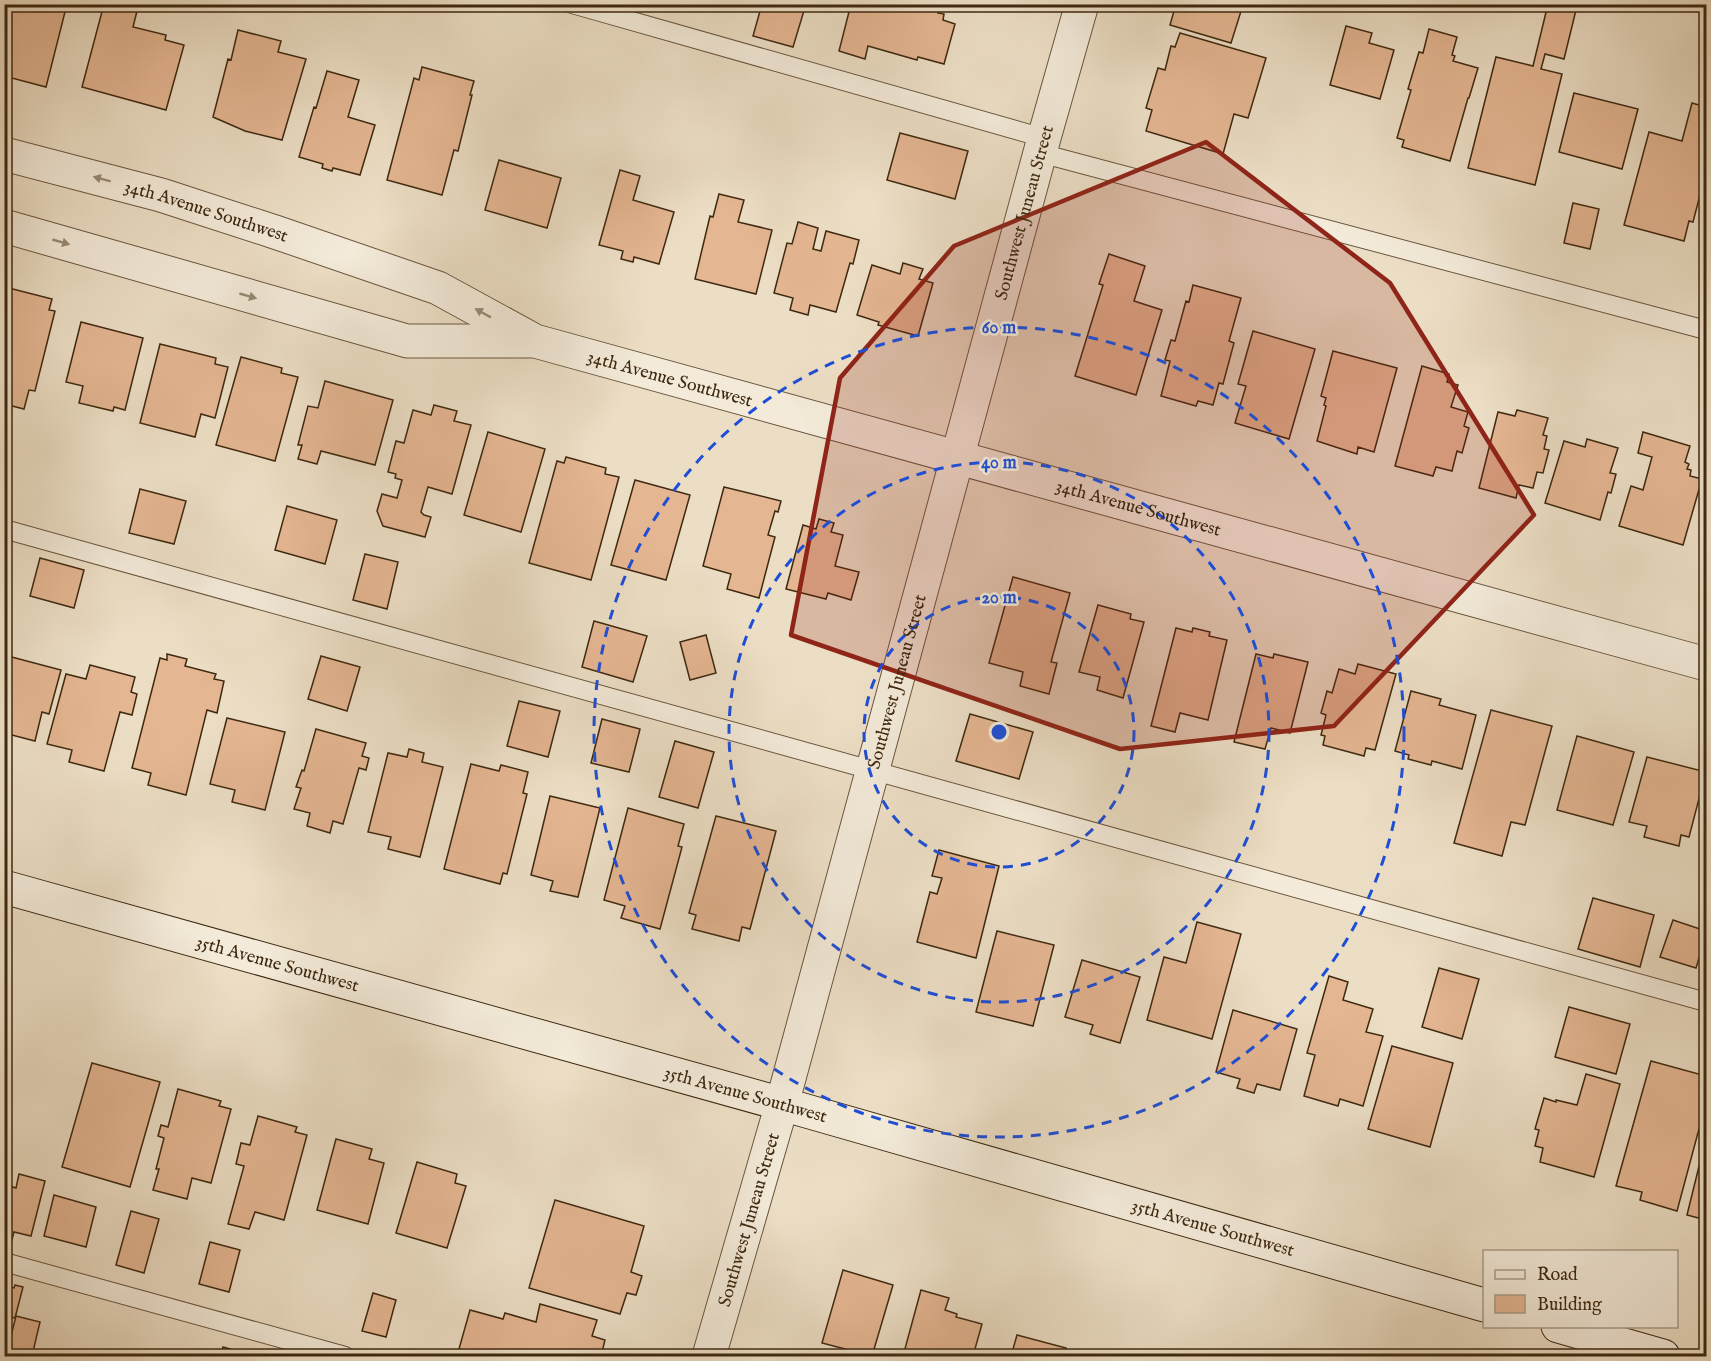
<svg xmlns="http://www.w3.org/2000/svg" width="1711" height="1361" font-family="'IM FELL English',serif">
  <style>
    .building { fill: #e4b692; stroke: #3e2910; stroke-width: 1.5 }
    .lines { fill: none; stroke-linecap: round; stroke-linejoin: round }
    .service-casing { stroke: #6a563d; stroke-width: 20 }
    .minor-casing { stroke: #6a563d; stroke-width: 35 }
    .secondary-casing { stroke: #3e2910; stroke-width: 35 }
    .service { stroke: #f3ead9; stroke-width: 18 }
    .minor { stroke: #f3ead9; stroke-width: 33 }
    .secondary { stroke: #f3ead9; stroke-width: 33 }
    .oneway { fill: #988a74 }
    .marked { fill: #8f2418; fill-opacity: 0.2; stroke: #8f2418; stroke-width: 4.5; stroke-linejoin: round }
    .ring { fill: none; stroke: #1d4ed8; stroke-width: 3; stroke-dasharray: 10 8 }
    .labels { text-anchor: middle; stroke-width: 5; stroke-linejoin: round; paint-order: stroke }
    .street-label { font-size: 18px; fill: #3e2910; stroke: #f3ead9 }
    .centre { fill: #1d4ed8; stroke: #f3ead9; stroke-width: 3 }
    .ring-label { font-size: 18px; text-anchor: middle; font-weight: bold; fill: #1d4ed8; stroke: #f3ead9; stroke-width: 5; stroke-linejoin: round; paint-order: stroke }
  </style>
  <rect width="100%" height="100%" fill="#ecdec5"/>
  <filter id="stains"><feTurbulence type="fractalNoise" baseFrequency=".00333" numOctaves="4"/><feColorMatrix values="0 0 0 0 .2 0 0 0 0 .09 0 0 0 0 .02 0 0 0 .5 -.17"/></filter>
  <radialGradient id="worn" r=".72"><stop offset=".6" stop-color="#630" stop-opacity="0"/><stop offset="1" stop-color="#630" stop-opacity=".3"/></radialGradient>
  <!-- building -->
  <path class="building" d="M 4,4 L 67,4 L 46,87 L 4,76 Z
    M 104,4 L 113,4 L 137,11 L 133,27 L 166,35 L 165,40 L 184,45 L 166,110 L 82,87 Z
    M 762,4 L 806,4 L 793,47 L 753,36 Z
    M 851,4 L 908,4 L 919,8 L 920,4 L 941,4 L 938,13 L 944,14 L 943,20 L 955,24 L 944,64 L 918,57 L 917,60 L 868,46 L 865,59 L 839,51 Z
    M 1176,4 L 1230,4 L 1242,8 L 1231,43 L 1170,25 Z
    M 1548,4 L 1576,10 L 1564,59 L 1545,54 L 1541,69 L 1562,74 L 1535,185 L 1468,168 L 1496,57 L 1533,66 Z
    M 1346,26 L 1372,33 L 1369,43 L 1394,50 L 1380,99 L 1330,85 Z
    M 1429,29 L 1457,37 L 1452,55 L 1455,56 L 1453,61 L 1478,68 L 1469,98 L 1468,98 L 1450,161 L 1402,147 L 1404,140 L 1397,138 L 1411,90 L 1408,89 L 1419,52 L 1423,53 Z
    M 238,30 L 281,41 L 278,52 L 306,59 L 282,140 L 245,131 L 213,117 L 228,59 L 231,60 Z
    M 1180,33 L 1266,58 L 1248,118 L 1234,114 L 1223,154 L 1146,131 L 1152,110 L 1146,108 L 1158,68 L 1165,70 L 1171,46 L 1175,47 Z
    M 422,67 L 474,81 L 470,95 L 472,95 L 458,151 L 454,150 L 442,195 L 387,180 L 414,78 L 419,80 Z
    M 327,71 L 359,80 L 348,117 L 375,125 L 360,175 L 333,168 L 332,171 L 322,168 L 323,164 L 299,157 L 314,107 L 316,108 Z
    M 1574,93 L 1638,109 L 1622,169 L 1559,152 Z
    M 1692,103 L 1706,107 L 1706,172 L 1693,222 L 1689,221 L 1684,241 L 1624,225 L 1649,132 L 1682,141 Z
    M 900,133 L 968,151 L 955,199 L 887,180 Z
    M 499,160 L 561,178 L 547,228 L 485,210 Z
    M 620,170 L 640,176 L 633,200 L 674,212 L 659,264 L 634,257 L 633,262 L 621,259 L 623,251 L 599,245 Z
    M 719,194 L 744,200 L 738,222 L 772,230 L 756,294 L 695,279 L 710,216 L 713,217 Z
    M 1573,203 L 1599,209 L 1590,249 L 1564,243 Z
    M 798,222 L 818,228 L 813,249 L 821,251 L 826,231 L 859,240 L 853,264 L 850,263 L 836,312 L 810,305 L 808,315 L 790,310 L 793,298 L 774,293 L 787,243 L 792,244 Z
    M 1109,254 L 1145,266 L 1134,301 L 1162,310 L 1136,395 L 1075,376 L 1103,285 L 1099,284 Z
    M 903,263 L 923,269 L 919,279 L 933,283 L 918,336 L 878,325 L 879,322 L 857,315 L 872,265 L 900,274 Z
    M 1193,285 L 1241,298 L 1229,341 L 1234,343 L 1223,384 L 1219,383 L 1213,405 L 1198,401 L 1196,406 L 1161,396 L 1170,361 L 1165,360 L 1171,340 L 1175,341 L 1186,301 L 1189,302 Z
    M 5,287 L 52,299 L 49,310 L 55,311 L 35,391 L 29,390 L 24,409 L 4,404 Z
    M 81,322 L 143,338 L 125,410 L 114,407 L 113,411 L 79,403 L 83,386 L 66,382 Z
    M 1253,331 L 1315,349 L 1289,439 L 1235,423 L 1246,386 L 1238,384 Z
    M 160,344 L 216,358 L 215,364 L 228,367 L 215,418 L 201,414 L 195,437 L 140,423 Z
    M 1333,351 L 1397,368 L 1374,452 L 1358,447 L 1357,454 L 1317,441 L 1326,406 L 1324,405 L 1326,398 L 1321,396 Z
    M 241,357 L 282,368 L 281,373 L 298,377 L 275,461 L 216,445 Z
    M 1422,366 L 1449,374 L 1447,382 L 1458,385 L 1451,407 L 1468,412 L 1464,426 L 1469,428 L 1462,453 L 1457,451 L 1452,471 L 1436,467 L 1433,476 L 1395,466 Z
    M 325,381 L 393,400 L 375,465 L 321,451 L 317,464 L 298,459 L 302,445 L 298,445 L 308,406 L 318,408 Z
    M 434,405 L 457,411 L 454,421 L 471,425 L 452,494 L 428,487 L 421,512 L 424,515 L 431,517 L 425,537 L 383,526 L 377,511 L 382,494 L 397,498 L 402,480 L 395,478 L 396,474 L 388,472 L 396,441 L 404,443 L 413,410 L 431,415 Z
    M 1517,410 L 1548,418 L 1543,435 L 1547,436 L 1544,449 L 1549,450 L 1543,473 L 1537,472 L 1533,488 L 1519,485 L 1516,498 L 1479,488 L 1498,412 L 1515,416 Z
    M 488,432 L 545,449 L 521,532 L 464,515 Z
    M 1643,432 L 1690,446 L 1685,462 L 1689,464 L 1687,469 L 1691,470 L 1690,476 L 1702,479 L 1683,545 L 1619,526 L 1631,486 L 1643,490 L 1652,457 L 1638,453 Z
    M 1587,439 L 1618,448 L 1610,473 L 1616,474 L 1611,493 L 1608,492 L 1600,520 L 1545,503 L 1564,441 L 1585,447 Z
    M 566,457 L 606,468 L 605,474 L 619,477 L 591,580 L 529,563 L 557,461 L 564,463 Z
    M 635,480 L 690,495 L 666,580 L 611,565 Z
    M 724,487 L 781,501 L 778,512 L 775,511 L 768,535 L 775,537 L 759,598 L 727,589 L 731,574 L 703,566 Z
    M 140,489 L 186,501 L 174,544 L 129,533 Z
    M 287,506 L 337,520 L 325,564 L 275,550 Z
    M 819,519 L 834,523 L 831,532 L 843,535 L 835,566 L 859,572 L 851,600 L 828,593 L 826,599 L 786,589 L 803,525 L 816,529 Z
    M 365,554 L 398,562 L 387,609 L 353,600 Z
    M 40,558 L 84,570 L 74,608 L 30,596 Z
    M 1013,577 L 1070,593 L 1051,662 L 1057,663 L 1049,694 L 1020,686 L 1023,672 L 989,663 Z
    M 1098,605 L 1131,614 L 1130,619 L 1144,622 L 1123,698 L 1097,690 L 1100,677 L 1079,672 Z
    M 594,621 L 647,636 L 633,682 L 582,667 Z
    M 1176,628 L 1192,632 L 1193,628 L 1210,632 L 1209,636 L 1227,640 L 1208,720 L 1180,713 L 1175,732 L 1151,726 Z
    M 706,635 L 716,673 L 690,680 L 680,642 Z
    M 167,654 L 187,659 L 185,666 L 216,674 L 214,679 L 224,681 L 217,713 L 207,710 L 186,795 L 148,785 L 151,773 L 132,768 L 160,658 L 167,660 Z
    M 1256,654 L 1273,658 L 1274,654 L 1308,662 L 1290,733 L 1271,728 L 1265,749 L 1234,742 Z
    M 4,655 L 61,670 L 49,714 L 42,712 L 35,741 L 4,733 Z
    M 321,656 L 360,667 L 347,711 L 308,699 Z
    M 1358,664 L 1396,674 L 1375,750 L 1366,748 L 1364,756 L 1323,745 L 1325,736 L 1321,735 L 1326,715 L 1321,713 L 1327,691 L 1332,693 L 1339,669 L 1355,674 Z
    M 90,665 L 135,677 L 131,692 L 137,694 L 132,715 L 120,712 L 104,771 L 69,762 L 72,750 L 47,744 L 66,674 L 86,679 Z
    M 1411,691 L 1441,699 L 1439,705 L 1476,715 L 1462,769 L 1432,761 L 1431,765 L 1408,759 L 1409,755 L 1395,751 Z
    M 519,701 L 560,711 L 548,757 L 507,746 Z
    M 1491,710 L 1552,726 L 1525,825 L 1511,822 L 1502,856 L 1454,843 Z
    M 970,714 L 1033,732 L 1019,779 L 956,761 Z
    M 227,718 L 285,732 L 265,810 L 232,802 L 235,790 L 210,784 Z
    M 602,719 L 640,729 L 629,772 L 591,763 Z
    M 316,729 L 366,743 L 362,756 L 369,758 L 366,770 L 359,768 L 343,824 L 333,821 L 330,833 L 307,826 L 310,813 L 294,809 L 301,788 L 296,787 L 302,770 L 304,771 Z
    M 1577,736 L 1634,752 L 1613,825 L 1557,810 Z
    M 675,741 L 714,752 L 698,808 L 659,797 Z
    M 409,749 L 424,753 L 422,762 L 443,767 L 420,857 L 388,849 L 391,837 L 368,832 L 388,753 L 407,757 Z
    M 1647,757 L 1706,772 L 1689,837 L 1681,835 L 1679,846 L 1644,837 L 1647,826 L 1629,822 Z
    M 471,764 L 499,771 L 501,765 L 528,772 L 523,793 L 527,794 L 507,874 L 503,873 L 500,884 L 444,869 Z
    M 550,796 L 600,808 L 578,897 L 550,891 L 553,881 L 531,875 Z
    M 628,808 L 684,824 L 678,846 L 682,847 L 660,929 L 621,918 L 625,906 L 604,900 Z
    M 716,816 L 776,831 L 750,929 L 742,927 L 739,941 L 692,929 L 696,915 L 689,913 Z
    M 939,850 L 999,866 L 976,958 L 917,942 L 930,892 L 937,894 L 942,878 L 932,876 Z
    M 1593,898 L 1654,915 L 1640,967 L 1578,949 Z
    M 1673,920 L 1706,931 L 1706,935 L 1696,968 L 1660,957 Z
    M 1197,922 L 1241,934 L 1212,1039 L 1147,1020 L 1164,957 L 1186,963 Z
    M 997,931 L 1054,945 L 1033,1026 L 976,1012 Z
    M 1082,960 L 1140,977 L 1120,1043 L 1090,1034 L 1093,1025 L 1065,1017 Z
    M 1439,968 L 1479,979 L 1462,1039 L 1422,1027 Z
    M 1329,976 L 1348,982 L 1343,1000 L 1373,1009 L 1366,1032 L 1383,1036 L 1363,1106 L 1340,1099 L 1338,1106 L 1304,1096 L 1315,1055 L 1307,1053 Z
    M 1569,1007 L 1630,1024 L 1616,1074 L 1555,1057 Z
    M 1233,1010 L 1297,1029 L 1280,1090 L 1257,1084 L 1254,1093 L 1237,1088 L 1240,1079 L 1216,1072 Z
    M 1392,1046 L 1453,1063 L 1430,1147 L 1368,1129 Z
    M 1651,1061 L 1706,1076 L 1706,1103 L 1677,1211 L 1640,1200 L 1642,1192 L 1616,1186 Z
    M 92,1063 L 160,1082 L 130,1187 L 62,1167 Z
    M 1586,1074 L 1620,1084 L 1594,1177 L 1540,1162 L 1543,1148 L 1535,1146 L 1539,1130 L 1535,1129 L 1544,1098 L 1556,1102 L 1556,1100 L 1577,1105 Z
    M 178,1089 L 221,1101 L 219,1106 L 231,1109 L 211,1183 L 192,1178 L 187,1199 L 153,1190 L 159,1169 L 156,1169 L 164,1138 L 158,1136 L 161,1125 L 168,1127 Z
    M 258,1116 L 297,1127 L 295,1132 L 307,1135 L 284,1220 L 255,1212 L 249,1229 L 228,1224 L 244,1166 L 236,1164 L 241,1143 L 250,1145 Z
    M 1706,1138 L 1706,1220 L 1687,1215 Z
    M 336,1139 L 372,1149 L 369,1159 L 384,1163 L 368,1224 L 317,1210 Z
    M 417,1162 L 457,1174 L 455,1183 L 466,1186 L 447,1248 L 396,1233 Z
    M 4,1172 L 10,1173 L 7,1185 L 16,1188 L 19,1174 L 45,1181 L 31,1236 L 14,1232 L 11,1243 L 4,1241 Z
    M 54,1195 L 96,1207 L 86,1247 L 44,1236 Z
    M 555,1200 L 644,1226 L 631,1272 L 642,1276 L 636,1295 L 627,1293 L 620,1314 L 529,1288 Z
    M 131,1211 L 159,1219 L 144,1273 L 116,1265 Z
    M 210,1242 L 240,1250 L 229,1292 L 199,1284 Z
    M 843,1270 L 893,1285 L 872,1356 L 822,1343 Z
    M 15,1285 L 23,1287 L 15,1318 L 6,1316 L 4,1323 L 4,1286 L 14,1288 Z
    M 921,1290 L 949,1298 L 945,1310 L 957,1314 L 956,1317 L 982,1324 L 973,1356 L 903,1356 Z
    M 373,1293 L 396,1300 L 386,1337 L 362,1331 Z
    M 540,1304 L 597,1320 L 592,1336 L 605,1340 L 601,1356 L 457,1356 L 470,1310 L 503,1319 L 505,1313 L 536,1322 Z
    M 16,1316 L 40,1322 L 32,1356 L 6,1356 Z
    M 1017,1335 L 1066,1348 L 1064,1355 L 1071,1356 L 1011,1356 Z
    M 223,1347 L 255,1356 L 220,1356 Z"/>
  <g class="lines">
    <defs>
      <path id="service" d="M 572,4 L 1044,138
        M 1040,153 L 1706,330
        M 4,529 L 1706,1002
        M 4,1262 L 345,1356"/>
      <g id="minor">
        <path id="s1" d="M 4,154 L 161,195 L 275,232 L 438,288 L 535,341 L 1706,664"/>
        <path d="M 4,226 L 407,341 L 530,341"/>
        <path id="s2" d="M 709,1356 L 782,1104 L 1044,138 L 1082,4"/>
      </g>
      <g id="secondary">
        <path id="s3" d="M 4,887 L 782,1104 L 1484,1305"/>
        <path d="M 1558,1326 L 1663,1356"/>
      </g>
    </defs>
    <!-- service casing -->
    <use href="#service" class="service-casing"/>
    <!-- minor casing -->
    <use href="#minor" class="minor-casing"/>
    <!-- secondary casing -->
    <use href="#secondary" class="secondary-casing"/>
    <!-- service -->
    <use href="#service" class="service"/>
    <!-- minor -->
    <use href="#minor" class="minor"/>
    <!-- secondary -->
    <use href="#secondary" class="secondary"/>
  </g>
  <!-- one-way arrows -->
  <defs><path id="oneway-solid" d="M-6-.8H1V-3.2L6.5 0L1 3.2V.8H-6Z" transform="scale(1.5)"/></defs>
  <g class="oneway">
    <use href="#oneway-solid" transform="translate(102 179) rotate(-165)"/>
    <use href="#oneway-solid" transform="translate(61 242) rotate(16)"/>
    <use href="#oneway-solid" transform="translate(248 296) rotate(16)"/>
    <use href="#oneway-solid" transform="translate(483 313) rotate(-151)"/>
  </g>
  <!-- marked area -->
  <path class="marked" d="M 1206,142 L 1390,283 L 1534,515 L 1334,726 L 1120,749 L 791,635 L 840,378 L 954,246 Z"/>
  <!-- distance rings -->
  <g class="ring">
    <circle cx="999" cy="732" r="135"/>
    <circle cx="999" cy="732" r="270"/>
    <circle cx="999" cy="732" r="405"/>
  </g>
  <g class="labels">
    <!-- street labels -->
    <g class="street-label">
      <text dy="6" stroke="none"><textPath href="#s1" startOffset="210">34th Avenue Southwest</textPath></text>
      <text dy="6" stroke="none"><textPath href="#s2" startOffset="1186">Southwest Juneau Street</textPath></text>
      <text dy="6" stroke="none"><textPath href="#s1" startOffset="705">34th Avenue Southwest</textPath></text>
      <text dy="6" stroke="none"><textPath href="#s1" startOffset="1191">34th Avenue Southwest</textPath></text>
      <text dy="6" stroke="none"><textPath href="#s2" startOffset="700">Southwest Juneau Street</textPath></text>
      <text dy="6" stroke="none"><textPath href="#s3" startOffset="284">35th Avenue Southwest</textPath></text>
      <text dy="6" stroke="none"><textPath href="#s3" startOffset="770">35th Avenue Southwest</textPath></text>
      <text dy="6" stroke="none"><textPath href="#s2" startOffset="142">Southwest Juneau Street</textPath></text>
      <text dy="6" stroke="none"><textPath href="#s3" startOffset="1256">35th Avenue Southwest</textPath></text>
    </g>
  </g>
  <circle cx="999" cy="732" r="9" class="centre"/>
  <g class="ring-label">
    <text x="999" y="333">60 m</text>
    <text x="999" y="468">40 m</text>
    <text x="999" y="603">20 m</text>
  </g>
  <!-- margin -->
  <rect width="1711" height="1361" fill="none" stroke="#ecdec5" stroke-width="24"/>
  <rect x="6" y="6" width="1699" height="1349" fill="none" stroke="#3e2910" stroke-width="3"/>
  <rect x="12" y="12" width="1687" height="1337" fill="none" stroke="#3e2910" stroke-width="1.5"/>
  <!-- legend -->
  <rect x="1483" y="1250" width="195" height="78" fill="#f3ead9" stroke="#ab9d89" stroke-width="1.5"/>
  <rect x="1495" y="1270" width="30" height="9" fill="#f3ead9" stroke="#ab9d89" stroke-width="1.5"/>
  <text x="1537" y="1280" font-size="18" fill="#3e2910">Road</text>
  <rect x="1495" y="1295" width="30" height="18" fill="#e4b692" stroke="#ab9d89" stroke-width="1.5"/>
  <text x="1537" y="1310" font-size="18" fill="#3e2910">Building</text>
  <rect width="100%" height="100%" filter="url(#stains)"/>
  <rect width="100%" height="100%" fill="url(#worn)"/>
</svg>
